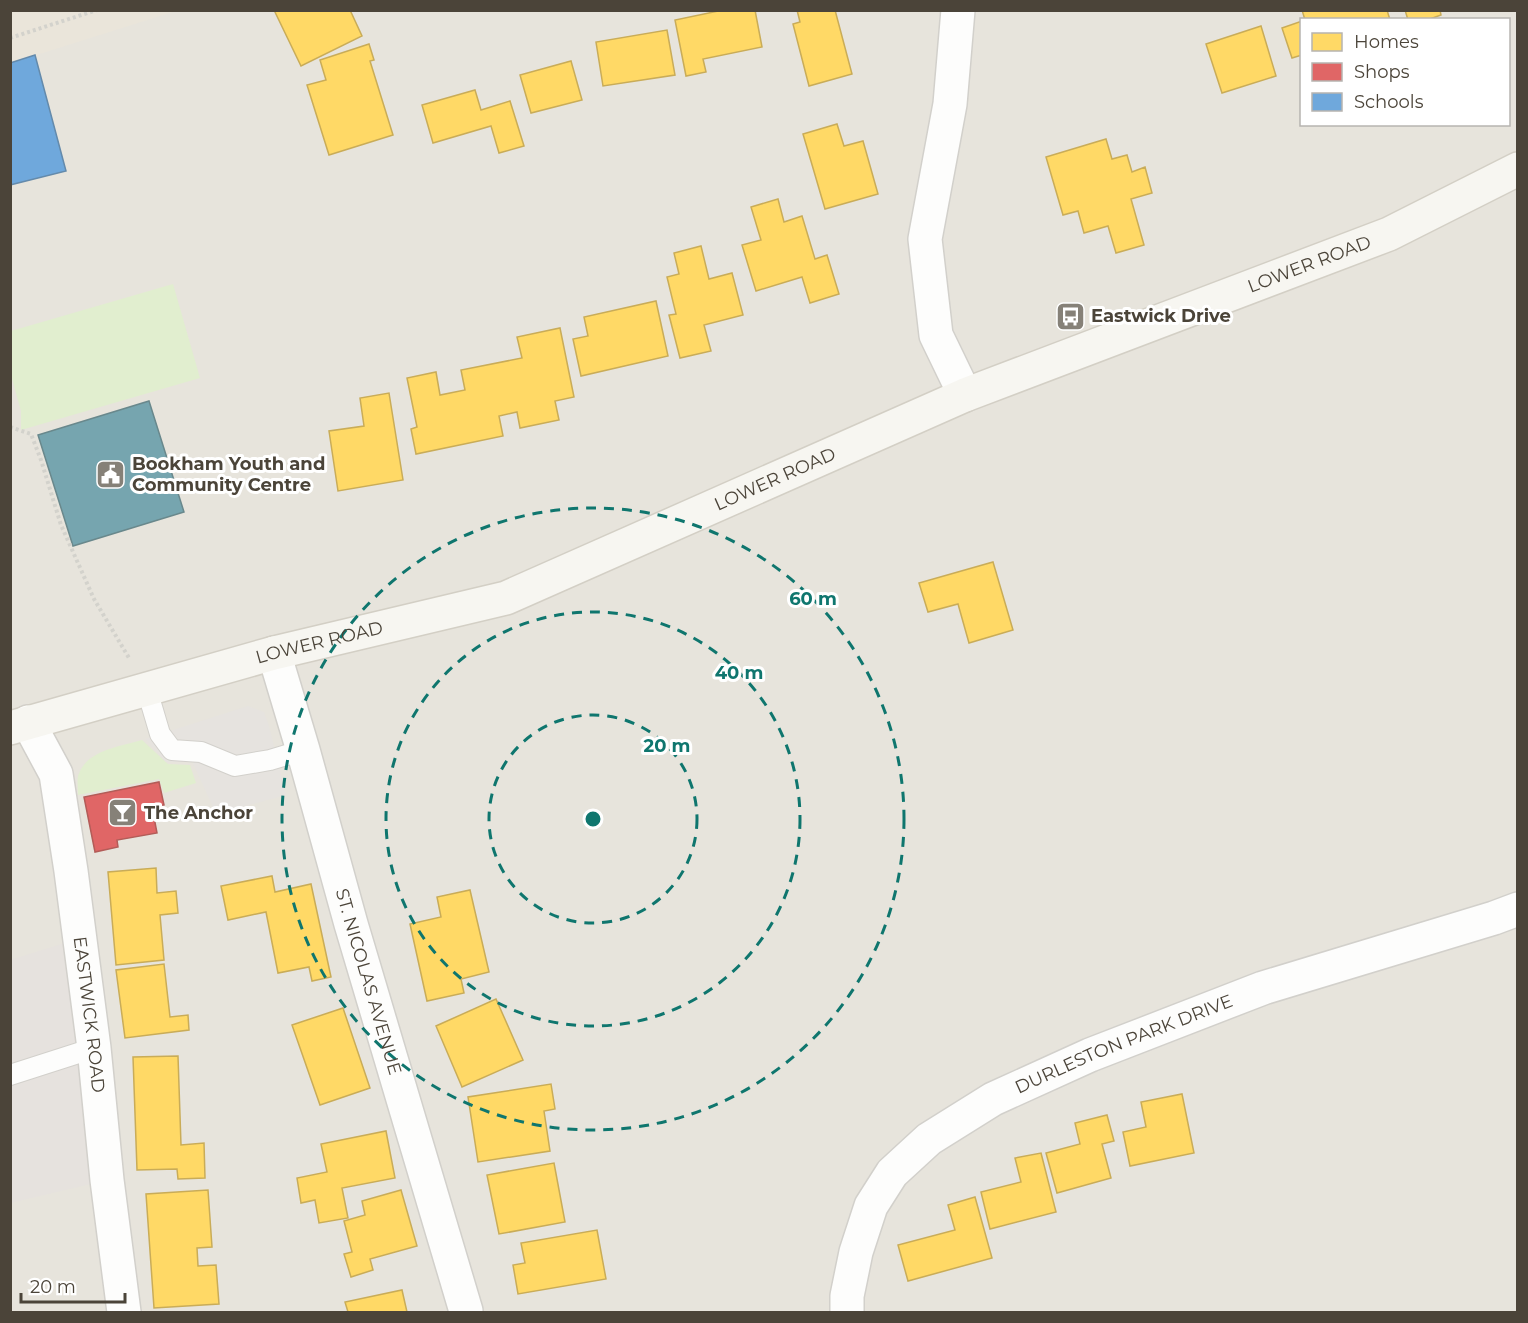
<svg xmlns="http://www.w3.org/2000/svg" width="1528" height="1323" font-family="Montserrat,sans-serif">
  <style>
    .residential { fill: #e7e4dc; fill-rule: evenodd }
    .industrial { fill: #e6e2de }
    .education { fill: #eae5da }
    .green { fill: #e1eecf }
    .parking { fill: #e6e3df }
    .homes { fill: #ffd966; stroke: #c9ac58; stroke-width: 1.5 }
    .shops { fill: #e06666; stroke: #b35c58; stroke-width: 1.5 }
    .schools { fill: #6fa8dc; stroke: #648aab; stroke-width: 1.5 }
    .public { fill: #76a5af; stroke: #69888c; stroke-width: 1.5 }
    .lines { fill: none; stroke-linecap: round; stroke-linejoin: round }
    .lane-casing { stroke: #d2d0cb; stroke-width: 22 }
    .street-casing { stroke: #d2d0cb; stroke-width: 36 }
    .secondary-casing { stroke: #d3cfc5; stroke-width: 36 }
    .path { stroke: #d3d2cc; stroke-width: 4; stroke-dasharray: 3 3; stroke-linecap: butt }
    .lane { stroke: #fdfdfc; stroke-width: 20 }
    .street { stroke: #fdfdfc; stroke-width: 33 }
    .secondary { stroke: #f7f6f1; stroke-width: 33 }
    .ring { fill: none; stroke: #0f766e; stroke-width: 3; stroke-dasharray: 10 8 }
    .labels { text-anchor: middle; stroke-width: 6; stroke-linejoin: round; paint-order: stroke }
    .street-label { font-size: 18px; fill: #4b4439; stroke: #fff }
    .poi-label { font-size: 18px; font-weight: bold; fill: #4b4439; stroke: #fff; text-anchor: start }
    .centre { fill: #0f766e; stroke: #fff; stroke-width: 3 }
    .ring-label { font-size: 18px; text-anchor: middle; font-weight: bold; fill: #0f766e; stroke: #fff; stroke-width: 6; stroke-linejoin: round; paint-order: stroke }
  </style>
  <rect width="100%" height="100%" fill="#f4f2ee"/>
  <!-- residential -->
  <path class="residential" d="M 11,11 L 1517,11 L 1517,1312 L 11,1312 ZM 1302,20 L 1508,20 L 1508,124 L 1302,124 Z"/>
  <!-- industrial -->
  <path class="industrial" d="M 68,942 L 107,1180 L 11,1203 L 10,960 Z"/>
  <!-- education -->
  <path class="education" d="M 11,11 L 176,11 L 11,63 Z"/>
  <!-- green -->
  <path class="green" d="M 173,284 L 200,378 L 21,430 L 21,411 L 11,375 L 11,331 Z
    M 142,740 L 168,764 L 190,765 L 196,783 L 164,793 L 159,779 L 78,795 C 78,789 77,782 78,776 C 86,750 119,747 142,740 Z"/>
  <!-- parking -->
  <path class="parking" d="M 248,706 L 264,712 L 269,726 L 286,795 L 216,814 L 192,761 L 166,762 L 145,739 Z"/>
  <!-- homes -->
  <path class="homes" d="M 274,10 L 350,10 L 362,36 L 301,66 Z
    M 723,10 L 755,10 L 762,47 L 703,59 L 706,72 L 686,76 L 675,20 Z
    M 797,10 L 835,10 L 852,74 L 809,86 L 793,24 L 800,22 Z
    M 1302,10 L 1387,10 L 1390,20 L 1305,20 Z
    M 1405,10 L 1440,10 L 1441,15 L 1427,20 L 1408,20 Z
    M 1302,21 L 1302,55 L 1292,58 L 1282,28 Z
    M 1261,26 L 1276,76 L 1222,93 L 1206,44 Z
    M 667,30 L 675,75 L 603,86 L 596,42 Z
    M 369,44 L 374,60 L 370,61 L 393,135 L 329,155 L 307,85 L 326,80 L 320,60 Z
    M 571,61 L 582,100 L 531,113 L 520,75 Z
    M 475,90 L 481,110 L 510,101 L 524,146 L 499,153 L 491,126 L 433,143 L 422,105 Z
    M 837,124 L 844,146 L 863,141 L 878,194 L 825,209 L 803,134 Z
    M 1106,139 L 1112,159 L 1127,155 L 1132,172 L 1145,167 L 1152,193 L 1131,199 L 1144,245 L 1116,253 L 1108,226 L 1084,233 L 1078,211 L 1063,215 L 1046,157 Z
    M 778,199 L 784,222 L 802,216 L 815,259 L 827,255 L 839,294 L 810,303 L 802,277 L 756,291 L 742,245 L 761,240 L 751,207 Z
    M 701,246 L 709,279 L 732,273 L 743,315 L 704,325 L 711,351 L 680,358 L 669,315 L 676,314 L 667,277 L 679,274 L 674,253 Z
    M 656,301 L 668,356 L 581,376 L 573,339 L 588,336 L 584,317 Z
    M 560,328 L 574,397 L 555,401 L 559,420 L 520,428 L 517,412 L 499,416 L 503,436 L 416,454 L 411,429 L 417,427 L 407,378 L 436,372 L 440,395 L 465,390 L 461,370 L 522,358 L 517,337 Z
    M 389,393 L 403,480 L 338,491 L 329,431 L 364,426 L 360,398 Z
    M 993,562 L 1013,630 L 969,643 L 958,604 L 928,612 L 919,583 Z
    M 156,868 L 157,893 L 176,891 L 178,913 L 160,915 L 164,960 L 116,965 L 108,872 Z
    M 272,876 L 275,892 L 311,884 L 331,977 L 312,981 L 309,967 L 278,973 L 266,912 L 228,920 L 221,886 Z
    M 470,890 L 489,972 L 461,979 L 464,993 L 427,1001 L 410,924 L 441,917 L 437,897 Z
    M 164,964 L 170,1017 L 188,1015 L 189,1030 L 125,1038 L 116,970 Z
    M 496,999 L 523,1060 L 462,1087 L 436,1026 Z
    M 343,1008 L 370,1088 L 320,1105 L 292,1025 Z
    M 178,1056 L 181,1145 L 204,1143 L 205,1178 L 178,1179 L 177,1169 L 137,1170 L 133,1057 Z
    M 551,1084 L 555,1109 L 544,1111 L 550,1151 L 478,1162 L 468,1097 Z
    M 1182,1094 L 1194,1153 L 1130,1166 L 1123,1132 L 1146,1127 L 1141,1102 Z
    M 1107,1115 L 1114,1141 L 1102,1144 L 1111,1178 L 1057,1193 L 1046,1153 L 1080,1144 L 1075,1123 Z
    M 386,1131 L 395,1178 L 342,1188 L 348,1218 L 319,1223 L 315,1200 L 301,1203 L 297,1178 L 327,1172 L 321,1144 Z
    M 1041,1153 L 1056,1212 L 990,1229 L 981,1192 L 1021,1182 L 1015,1158 Z
    M 554,1163 L 565,1222 L 499,1234 L 487,1175 Z
    M 208,1190 L 212,1247 L 197,1248 L 198,1266 L 216,1265 L 219,1304 L 154,1308 L 146,1194 Z
    M 401,1190 L 417,1246 L 370,1259 L 373,1270 L 351,1277 L 344,1254 L 352,1252 L 344,1221 L 365,1215 L 362,1201 Z
    M 975,1197 L 992,1258 L 908,1281 L 898,1245 L 955,1230 L 948,1205 Z
    M 597,1230 L 606,1279 L 518,1294 L 513,1265 L 525,1263 L 521,1243 Z
    M 402,1290 L 407,1312 L 348,1312 L 345,1302 Z"/>
  <!-- shops -->
  <path class="shops" d="M 159,782 L 164,805 L 152,807 L 157,833 L 117,840 L 118,847 L 95,852 L 84,797 Z"/>
  <!-- schools -->
  <path class="schools" d="M 35,55 L 66,171 L 10,185 L 10,63 Z"/>
  <!-- public -->
  <path class="public" d="M 149,401 L 184,512 L 73,546 L 38,435 Z"/>
  <g class="lines">
    <defs>
      <path id="lane" d="M 147,690 L 160,734 L 172,750 L 201,752 L 235,766 L 270,760 L 303,750
        M 10,1075 L 94,1048"/>
      <g id="street">
        <path d="M 958,10 L 950,104 L 925,239 L 936,335 L 965,395"/>
        <path id="s1" d="M 274,653 L 303,750 L 351,924 L 466,1311"/>
        <path id="s2" d="M 28,722 L 56,774 L 71,871 L 94,1048 L 107,1180 L 124,1312"/>
        <path id="s3" d="M 847,1312 L 847,1296 L 856,1252 L 871,1206 L 892,1173 L 929,1139 L 993,1099 L 1090,1055 L 1263,988 L 1494,918 L 1518,909"/>
      </g>
      <g id="secondary">
        <path id="s4" d="M 10,728 L 274,653 L 506,598 L 965,395 L 1389,234 L 1518,169"/>
      </g>
    </defs>
    <!-- lane casing -->
    <use href="#lane" class="lane-casing"/>
    <!-- street casing -->
    <use href="#street" class="street-casing"/>
    <!-- secondary casing -->
    <use href="#secondary" class="secondary-casing"/>
    <!-- path -->
    <path class="path" d="M 10,38 L 97,10
      M 10,427 L 31,434 L 41,460 L 61,525 L 94,599 L 129,658"/>
    <!-- lane -->
    <use href="#lane" class="lane"/>
    <!-- street -->
    <use href="#street" class="street"/>
    <!-- secondary -->
    <use href="#secondary" class="secondary"/>
  </g>
  <!-- distance rings -->
  <g class="ring">
    <circle cx="593" cy="819" r="104"/>
    <circle cx="593" cy="819" r="207"/>
    <circle cx="593" cy="819" r="311"/>
  </g>
  <!-- icons -->
  <defs>
    <symbol id="bus-square" viewBox="-11 -11 22 22"><rect x="-9" y="-9" width="18" height="18" rx="4" fill="#868178" stroke="#fff"/><path d="M-5-6H5V4H4V6H2V4H-2V6H-4V4H-5ZM-3.5-4V0h7V-4ZM-3.5 1.2v1.5H-2V1.2ZM2 1.2v1.5H3.5V1.2Z" fill="#fff"/></symbol>
    <symbol id="civic-square" viewBox="-11 -11 22 22"><rect x="-9" y="-9" width="18" height="18" rx="4" fill="#868178" stroke="#fff"/><path d="M-.6-6.5H3V-4.5H.6V-3L4-1V1h2V6H-6V1h2V-1L-.6-3ZM-1.2 2.5V6h2.4V2.5Z" fill="#fff"/></symbol>
    <symbol id="bar-square" viewBox="-11 -11 22 22"><rect x="-9" y="-9" width="18" height="18" rx="4" fill="#868178" stroke="#fff"/><path d="M-6-5H6L.8 .8V4.5H3.5V6h-7V4.5H-.8V.8Z" fill="#fff"/></symbol>
  </defs>
  <g fill-rule="evenodd">
    <use href="#bus-square" x="1054" y="300" width="33" height="33"/>
    <use href="#civic-square" x="94" y="458" width="33" height="33"/>
    <use href="#bar-square" x="106" y="796" width="33" height="33"/>
  </g>
  <g class="labels">
    <!-- street labels -->
    <g class="street-label">
      <text dy="6" stroke="none"><textPath href="#s4" startOffset="1383">LOWER ROAD</textPath></text>
      <text dy="6" stroke="none"><textPath href="#s4" startOffset="807">LOWER ROAD</textPath></text>
      <text dy="6" stroke="none"><textPath href="#s4" startOffset="321">LOWER ROAD</textPath></text>
      <text dy="6" stroke="none"><textPath href="#s1" startOffset="342">ST. NICOLAS AVENUE</textPath></text>
      <text dy="6" stroke="none"><textPath href="#s2" startOffset="302">EASTWICK ROAD</textPath></text>
      <text dy="6" stroke="none"><textPath href="#s3" startOffset="416">DURLESTON PARK DRIVE</textPath></text>
    </g>
    <!-- poi labels -->
    <g class="poi-label">
      <text x="1091" y="322">Eastwick Drive</text>
      <text x="132" y="470">Bookham Youth and<tspan x="132" dy="21">Community Centre</tspan></text>
      <text x="144" y="819">The Anchor</text>
    </g>
  </g>
  <circle cx="593" cy="819" r="9" class="centre"/>
  <g class="ring-label">
    <text x="813" y="605">60 m</text>
    <text x="739" y="679">40 m</text>
    <text x="667" y="752">20 m</text>
  </g>
  <!-- border -->
  <rect width="1528" height="1323" fill="none" stroke="#4b4439" stroke-width="24"/>
  <!-- legend -->
  <rect x="1300" y="18" width="210" height="108" fill="#ffffff" stroke="#b7b4b0" stroke-width="1.5"/>
  <rect x="1312" y="33" width="30" height="18" fill="#ffd966" stroke="#b7b4b0" stroke-width="1.5"/>
  <text x="1354" y="48" font-size="18" fill="#4b4439">Homes</text>
  <rect x="1312" y="63" width="30" height="18" fill="#e06666" stroke="#b7b4b0" stroke-width="1.5"/>
  <text x="1354" y="78" font-size="18" fill="#4b4439">Shops</text>
  <rect x="1312" y="93" width="30" height="18" fill="#6fa8dc" stroke="#b7b4b0" stroke-width="1.5"/>
  <text x="1354" y="108" font-size="18" fill="#4b4439">Schools</text>
  <!-- scale -->
  <path d="M21 1293v9h104v-9" fill="none" stroke="#4b4439" stroke-width="3"/>
  <text x="30" y="1293" font-size="18" fill="#4b4439" stroke="#ffffff" stroke-width="4.5" paint-order="stroke">20 m</text>
</svg>
